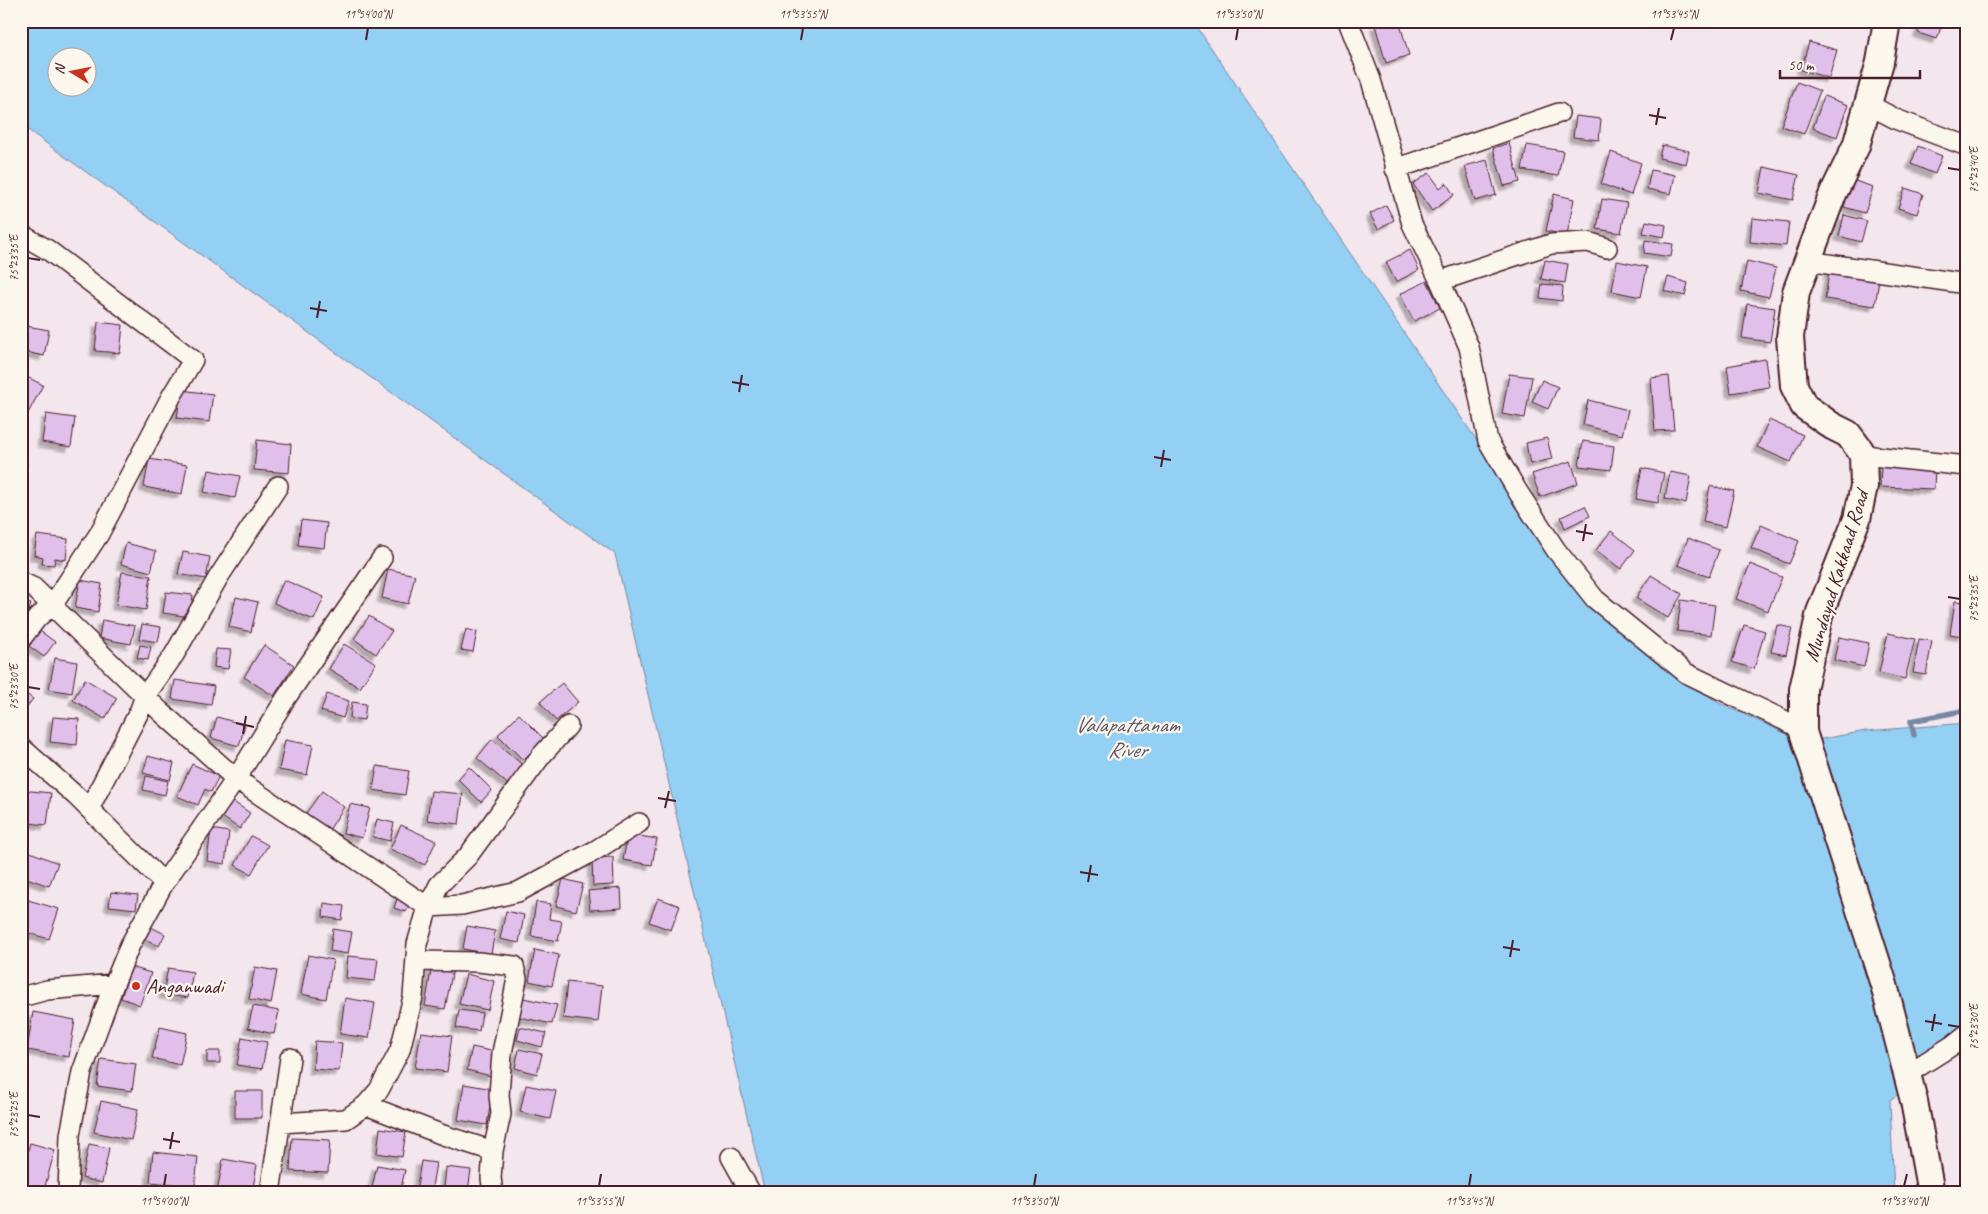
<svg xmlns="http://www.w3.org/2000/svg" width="1988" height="1214" font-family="Caveat,sans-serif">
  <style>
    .water { fill: #94cff4; stroke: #7689a4; fill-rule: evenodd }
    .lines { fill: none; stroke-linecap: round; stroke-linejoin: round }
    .stream { stroke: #7689a4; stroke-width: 5.5 }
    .building { fill: #e1bfeb; stroke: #4a1f2b; filter: url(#shadow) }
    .minor-casing { stroke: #4a1f2b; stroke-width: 22 }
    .secondary-casing { stroke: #4a1f2b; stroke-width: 30 }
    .minor { stroke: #fbf7ec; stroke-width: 19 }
    .secondary { stroke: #fbf7ec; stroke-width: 26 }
    .ticks { fill: none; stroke: #4a1f2b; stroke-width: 2 }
    .poi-dot { fill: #c8321e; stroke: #fbf7ec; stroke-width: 2 }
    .labels { text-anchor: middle; stroke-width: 4.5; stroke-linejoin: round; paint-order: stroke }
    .street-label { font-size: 21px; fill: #4a1f2b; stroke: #fbf7ec }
    .poi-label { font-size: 21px; fill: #4a1f2b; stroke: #fbf7ec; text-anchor: start }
    .water-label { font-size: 22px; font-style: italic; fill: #605467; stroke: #fbf7ec }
    .neatline { fill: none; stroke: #4a1f2b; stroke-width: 2 }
    .ticks-label { font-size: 12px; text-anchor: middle; fill: #4a1f2b }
  </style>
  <defs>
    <filter id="shadow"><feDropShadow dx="-4.5" dy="4.5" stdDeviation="1" flood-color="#0004"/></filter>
  </defs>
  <rect width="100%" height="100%" fill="#f3e6ec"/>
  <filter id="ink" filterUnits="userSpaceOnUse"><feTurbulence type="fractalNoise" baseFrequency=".02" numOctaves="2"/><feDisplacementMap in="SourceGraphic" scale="10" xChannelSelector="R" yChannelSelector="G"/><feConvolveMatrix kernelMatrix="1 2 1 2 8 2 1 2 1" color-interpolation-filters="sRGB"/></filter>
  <g filter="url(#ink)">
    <!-- water -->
    <path class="water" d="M 21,21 L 1193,21 L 1584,599 L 1717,702 L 1805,742 L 1866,731 L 1967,723 L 1967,1044 L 1890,1100 L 1894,1193 L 765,1193 L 615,554 L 21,125 ZM 58,58 L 88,58 L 88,88 L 58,88 Z"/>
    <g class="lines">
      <!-- stream -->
      <path class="stream" d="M 1914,735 L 1911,721 L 1967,710"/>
    </g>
    <!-- building -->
    <path class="building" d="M 1388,21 L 1399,21 L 1409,55 L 1386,63 L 1375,25 Z
      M 1922,21 L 1943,21 L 1937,39 L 1918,33 Z
      M 1809,42 L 1837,50 L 1829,78 L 1801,70 Z
      M 1797,82 L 1820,91 L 1804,134 L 1781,126 Z
      M 1824,96 L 1848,105 L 1837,137 L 1813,128 Z
      M 1576,116 L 1601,119 L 1599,140 L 1573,137 Z
      M 1509,143 L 1520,182 L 1504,186 L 1493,148 Z
      M 1527,145 L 1563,151 L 1558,176 L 1522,170 Z
      M 1662,145 L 1689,151 L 1686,164 L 1659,158 Z
      M 1918,146 L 1942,156 L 1935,174 L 1911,164 Z
      M 1611,152 L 1641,163 L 1631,195 L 1601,184 Z
      M 1487,160 L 1496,195 L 1475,201 L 1465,166 Z
      M 1764,167 L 1799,175 L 1793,200 L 1759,193 Z
      M 1651,170 L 1675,175 L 1671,194 L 1647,189 Z
      M 1429,173 L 1440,188 L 1446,183 L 1454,195 L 1432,211 L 1413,184 Z
      M 1852,180 L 1873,187 L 1865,213 L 1844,207 Z
      M 1905,188 L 1923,194 L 1917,214 L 1898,208 Z
      M 1554,194 L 1574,199 L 1567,235 L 1546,231 Z
      M 1602,199 L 1627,203 L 1621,233 L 1597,229 Z
      M 1386,205 L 1394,220 L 1378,229 L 1370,214 Z
      M 1844,215 L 1867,221 L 1861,242 L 1839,236 Z
      M 1752,218 L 1789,222 L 1786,246 L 1750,242 Z
      M 1646,221 L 1666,225 L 1664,237 L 1643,233 Z
      M 1645,240 L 1673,244 L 1671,257 L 1644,253 Z
      M 1410,250 L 1419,270 L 1396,282 L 1386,262 Z
      M 1545,260 L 1568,264 L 1565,283 L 1541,279 Z
      M 1617,261 L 1647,267 L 1641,297 L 1612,291 Z
      M 1747,261 L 1776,268 L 1769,297 L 1741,291 Z
      M 1830,265 L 1880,273 L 1875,306 L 1825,299 Z
      M 1668,277 L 1688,283 L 1685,296 L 1664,291 Z
      M 1427,281 L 1440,308 L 1414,321 L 1400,294 Z
      M 1542,284 L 1563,286 L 1562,301 L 1540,298 Z
      M 1747,304 L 1775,308 L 1770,342 L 1742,338 Z
      M 98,322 L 123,325 L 120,353 L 95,351 Z
      M 21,325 L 49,330 L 44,356 L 21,351 Z
      M 1765,359 L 1769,387 L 1731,393 L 1727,366 Z
      M 21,374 L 43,385 L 26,417 L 21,415 Z
      M 1509,374 L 1532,377 L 1525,418 L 1502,414 Z
      M 1669,376 L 1674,430 L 1655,431 L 1651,378 Z
      M 1542,380 L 1558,387 L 1548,409 L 1532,402 Z
      M 181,390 L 213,394 L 209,422 L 177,418 Z
      M 1588,400 L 1628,410 L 1622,435 L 1583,425 Z
      M 46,414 L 75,418 L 71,447 L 42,442 Z
      M 1769,420 L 1803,435 L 1791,462 L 1757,447 Z
      M 1547,438 L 1552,459 L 1530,464 L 1526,443 Z
      M 257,440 L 291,444 L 289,473 L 254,470 Z
      M 1583,441 L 1614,446 L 1611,470 L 1579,466 Z
      M 149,459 L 187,465 L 182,494 L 144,487 Z
      M 21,461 L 27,462 L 24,488 L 21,488 Z
      M 1571,461 L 1578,483 L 1540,497 L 1532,474 Z
      M 1881,466 L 1935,468 L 1934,489 L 1880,487 Z
      M 1642,468 L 1664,473 L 1658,503 L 1636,499 Z
      M 209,470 L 240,476 L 235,498 L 204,492 Z
      M 1670,472 L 1691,476 L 1686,503 L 1665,499 Z
      M 1710,486 L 1734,491 L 1726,527 L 1703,522 Z
      M 1585,506 L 1590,516 L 1565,528 L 1561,517 Z
      M 21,513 L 24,514 L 21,536 Z
      M 301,520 L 327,523 L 324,548 L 298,545 Z
      M 1761,525 L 1799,541 L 1789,564 L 1751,548 Z
      M 1611,531 L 1635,550 L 1621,569 L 1596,550 Z
      M 37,535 L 68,539 L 66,560 L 55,558 L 54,565 L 42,564 L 43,557 L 34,555 Z
      M 1688,538 L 1719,550 L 1709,577 L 1678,565 Z
      M 126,543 L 156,551 L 151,572 L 121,564 Z
      M 183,552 L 210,557 L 206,579 L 178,574 Z
      M 1750,564 L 1782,577 L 1768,611 L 1736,599 Z
      M 388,569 L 415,575 L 408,604 L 382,598 Z
      M 122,572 L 151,576 L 146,610 L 116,605 Z
      M 1651,575 L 1682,594 L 1668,618 L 1636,598 Z
      M 80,580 L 102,584 L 98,612 L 75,608 Z
      M 284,580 L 324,597 L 314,620 L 274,603 Z
      M 166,592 L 193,595 L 190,617 L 163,613 Z
      M 236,597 L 258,602 L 251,632 L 229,627 Z
      M 1681,600 L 1715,605 L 1711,635 L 1677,631 Z
      M 21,601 L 31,604 L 22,628 L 21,627 Z
      M 1955,601 L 1967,602 L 1962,636 L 1950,634 Z
      M 369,616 L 392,631 L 376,654 L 354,639 Z
      M 102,620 L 135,626 L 131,644 L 99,638 Z
      M 142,624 L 161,627 L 158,642 L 139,639 Z
      M 1744,625 L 1765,631 L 1754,669 L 1732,662 Z
      M 1777,625 L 1792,628 L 1786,655 L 1771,652 Z
      M 466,629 L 477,632 L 473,652 L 461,650 Z
      M 40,631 L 55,642 L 44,657 L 29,646 Z
      M 1888,633 L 1915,639 L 1905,679 L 1879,673 Z
      M 1839,637 L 1869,643 L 1864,667 L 1834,660 Z
      M 1919,639 L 1932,641 L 1926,675 L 1913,673 Z
      M 344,644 L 376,663 L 360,688 L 329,669 Z
      M 140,645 L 151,647 L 148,660 L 137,658 Z
      M 264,645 L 294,665 L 274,696 L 244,677 Z
      M 216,649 L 231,650 L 228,669 L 214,667 Z
      M 55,658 L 77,662 L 72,693 L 49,689 Z
      M 85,679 L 117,698 L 105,719 L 73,700 Z
      M 175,680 L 214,686 L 211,705 L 172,699 Z
      M 562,683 L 578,702 L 556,721 L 540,702 Z
      M 21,690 L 33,699 L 21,714 Z
      M 327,694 L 349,701 L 343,718 L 321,711 Z
      M 352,702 L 366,704 L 364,720 L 350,718 Z
      M 519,714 L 544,739 L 523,760 L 498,735 Z
      M 53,717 L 79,719 L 77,745 L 50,742 Z
      M 217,717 L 245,725 L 239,746 L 211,738 Z
      M 492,739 L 525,767 L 510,786 L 477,758 Z
      M 285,740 L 313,745 L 307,775 L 279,770 Z
      M 148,756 L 174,763 L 170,780 L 143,773 Z
      M 192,764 L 219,776 L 211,792 L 205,789 L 198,805 L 177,796 Z
      M 377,766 L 409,771 L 405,795 L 373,790 Z
      M 469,767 L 492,790 L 481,802 L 458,779 Z
      M 146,776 L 168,781 L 165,795 L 143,790 Z
      M 21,790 L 51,793 L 47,825 L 29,823 L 29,818 L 25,818 L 26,806 L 21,806 Z
      M 322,791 L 344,807 L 329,830 L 306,813 Z
      M 431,791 L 463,794 L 459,824 L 427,820 Z
      M 229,799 L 250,813 L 240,829 L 219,815 Z
      M 350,804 L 370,808 L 362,838 L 343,833 Z
      M 377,819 L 394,823 L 390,841 L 373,837 Z
      M 401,825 L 436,841 L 425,865 L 390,849 Z
      M 211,829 L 229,832 L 225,864 L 207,861 Z
      M 628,834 L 657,839 L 652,865 L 623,860 Z
      M 251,836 L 268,845 L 251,874 L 235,865 Z
      M 25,850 L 58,863 L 49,886 L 21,876 L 21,859 Z
      M 613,857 L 614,885 L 593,886 L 592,858 Z
      M 563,879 L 583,884 L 576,911 L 556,906 Z
      M 621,888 L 622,908 L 590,910 L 588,891 Z
      M 111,892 L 138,895 L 136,909 L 109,906 Z
      M 399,893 L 412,898 L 406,912 L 394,908 Z
      M 21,898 L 59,909 L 49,939 L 21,931 Z
      M 658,898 L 680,906 L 671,930 L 649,922 Z
      M 536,902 L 551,904 L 549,919 L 562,921 L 558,941 L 531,936 Z
      M 324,903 L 344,906 L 342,920 L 323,917 Z
      M 506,911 L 524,915 L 519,943 L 500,939 Z
      M 467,926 L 495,931 L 491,954 L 463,949 Z
      M 151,927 L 165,934 L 159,946 L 145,939 Z
      M 333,929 L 352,932 L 348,954 L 330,951 Z
      M 535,950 L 559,955 L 552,986 L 529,981 Z
      M 308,955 L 333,960 L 326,999 L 301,994 Z
      M 348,956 L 378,959 L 375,981 L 346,978 Z
      M 432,965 L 453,969 L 445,1009 L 425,1006 Z
      M 131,967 L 151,973 L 140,1005 L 121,998 Z
      M 255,967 L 277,971 L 271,1004 L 249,999 Z
      M 168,968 L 193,972 L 188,998 L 163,994 Z
      M 466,974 L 494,981 L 488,1010 L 459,1004 Z
      M 567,982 L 602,986 L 598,1022 L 563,1018 Z
      M 345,998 L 375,1003 L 369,1038 L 340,1034 Z
      M 523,998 L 557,1005 L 552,1024 L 519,1017 Z
      M 253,1006 L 279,1011 L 274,1034 L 248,1028 Z
      M 459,1010 L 482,1013 L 479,1031 L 456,1028 Z
      M 33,1012 L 75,1020 L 69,1057 L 27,1050 Z
      M 160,1027 L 187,1033 L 180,1065 L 152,1058 Z
      M 520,1027 L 546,1033 L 542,1047 L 517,1040 Z
      M 421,1032 L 452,1036 L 447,1072 L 415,1068 Z
      M 242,1037 L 267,1042 L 262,1069 L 237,1065 Z
      M 315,1041 L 342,1043 L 339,1071 L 313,1069 Z
      M 472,1047 L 496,1052 L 491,1076 L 467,1070 Z
      M 519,1049 L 542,1054 L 537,1074 L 515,1068 Z
      M 207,1051 L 220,1051 L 220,1063 L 207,1063 Z
      M 101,1059 L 136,1064 L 132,1091 L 97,1086 Z
      M 464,1084 L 493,1089 L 487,1125 L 458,1120 Z
      M 526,1085 L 556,1091 L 550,1119 L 520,1112 Z
      M 235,1091 L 262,1091 L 262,1118 L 235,1118 Z
      M 101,1101 L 138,1109 L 131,1140 L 94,1132 Z
      M 380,1128 L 406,1132 L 402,1157 L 377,1153 Z
      M 292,1138 L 330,1140 L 328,1173 L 290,1171 Z
      M 30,1143 L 55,1150 L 44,1190 L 21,1184 L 21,1175 Z
      M 89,1144 L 109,1148 L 102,1183 L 82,1178 Z
      M 153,1152 L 198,1157 L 195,1186 L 150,1182 Z
      M 223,1159 L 257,1165 L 252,1193 L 217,1193 Z
      M 421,1161 L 436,1163 L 431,1193 L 416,1193 Z
      M 377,1165 L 405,1170 L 400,1193 L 371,1193 Z
      M 446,1167 L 471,1170 L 468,1191 L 444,1189 Z"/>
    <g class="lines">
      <defs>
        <path id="minor" d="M 1348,21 L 1371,80 L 1412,224 L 1440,281 L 1469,347 L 1488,441 L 1518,492 L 1556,550 L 1595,599 L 1686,673 L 1794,725 L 1803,732
          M 1867,104 L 1898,120 L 1967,146
          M 1395,169 L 1559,113
          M 21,239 L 24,236 L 48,250 L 193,360 L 171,397 L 99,534 L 52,606 L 38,617 L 21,639
          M 1807,261 L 1967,284
          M 1440,281 L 1551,244 L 1588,242 L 1607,248
          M 1863,455 L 1967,466
          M 21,582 L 34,588 L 160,711 L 236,779 L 286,698 L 382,558
          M 568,726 L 541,756 L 468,856 L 439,885 L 428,907 L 462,905 L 518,892 L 596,850 L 639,823
          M 21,747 L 76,796 L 164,883
          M 89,809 L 139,712 L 145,696 L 174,655 L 218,578 L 278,486
          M 416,961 L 478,962 L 514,966 L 517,979 L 502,1053 L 499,1095 L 501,1114 L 493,1151 L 491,1178 L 493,1193
          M 114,984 L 130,945 L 164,883 L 236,779 L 428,907 L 417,944 L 413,997 L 400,1050 L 379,1090 L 366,1105 L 346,1119 L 280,1123
          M 21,997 L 47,990 L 114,984 L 82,1072 L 70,1135 L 68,1193
          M 1907,1074 L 1953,1045 L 1967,1034
          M 366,1105 L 443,1135 L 493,1151
          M 731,1157 L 751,1193
          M 270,1193 L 290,1058"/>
        <path id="secondary" d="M 1887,21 L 1880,62 L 1856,146 L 1832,196 L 1796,292 L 1790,337 L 1794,386 L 1804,406 L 1832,426 L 1848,434 L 1860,450 L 1863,455 L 1864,486 L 1857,519 L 1820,612 L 1803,689 L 1803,732 L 1884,985 L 1914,1101 L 1931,1193"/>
      </defs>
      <!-- minor casing -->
      <use href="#minor" class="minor-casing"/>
      <!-- secondary casing -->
      <use href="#secondary" class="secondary-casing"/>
      <!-- minor -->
      <use href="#minor" class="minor"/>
      <!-- secondary -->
      <use href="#secondary" class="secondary"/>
    </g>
  </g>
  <!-- ticks -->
  <path class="ticks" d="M 366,40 L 368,28M 801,40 L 803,28M 1236,40 L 1238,28M 1671,40 L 1674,28M 1649,115 L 1666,118M 1656,125 L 1659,108M 1948,168 L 1960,170M 28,258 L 40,260M 310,308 L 327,311M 317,318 L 320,301M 732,382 L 749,385M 739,392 L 742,375M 1154,457 L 1171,460M 1161,467 L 1164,450M 1576,531 L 1593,534M 1583,541 L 1586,524M 1948,597 L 1960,599M 28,687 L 40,689M 236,723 L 254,727M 243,734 L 246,716M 658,798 L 676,801M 665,808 L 669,791M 1080,872 L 1098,875M 1088,882 L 1091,865M 1503,947 L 1520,950M 1510,957 L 1513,940M 1925,1021 L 1942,1024M 1948,1025 L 1960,1027M 1932,1031 L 1935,1014M 28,1115 L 40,1117M 163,1139 L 180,1142M 170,1149 L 173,1132M 164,1186 L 166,1174M 599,1186 L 601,1174M 1034,1186 L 1036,1174M 1469,1186 L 1471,1174M 1904,1186 L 1907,1174"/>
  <!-- markers -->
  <circle class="poi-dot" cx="136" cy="986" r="5"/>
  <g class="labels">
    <!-- street labels -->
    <g class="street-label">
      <text transform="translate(1836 576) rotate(-73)" y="7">Mundayad Kakkaad Road</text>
    </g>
    <!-- poi labels -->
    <g class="poi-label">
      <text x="146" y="993">Anganwadi</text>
    </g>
    <!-- water labels -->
    <g class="water-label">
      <text x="1127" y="732">Valapattanam<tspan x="1127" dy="25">River</tspan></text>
    </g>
  </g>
  <!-- margin -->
  <rect width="1988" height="1214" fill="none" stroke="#fbf7ec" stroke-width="55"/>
  <!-- north arrow -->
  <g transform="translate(72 72) rotate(280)"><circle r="24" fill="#fbf7ec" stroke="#b4a19f"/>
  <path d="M0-4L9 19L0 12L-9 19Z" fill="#c8321e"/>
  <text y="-8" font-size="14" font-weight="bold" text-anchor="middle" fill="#4a1f2b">N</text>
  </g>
  <!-- scale -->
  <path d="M1780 70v8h140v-8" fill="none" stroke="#4a1f2b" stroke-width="2.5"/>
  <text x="1788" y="70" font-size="15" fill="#4a1f2b" stroke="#fbf7ec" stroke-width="4" paint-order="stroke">50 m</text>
  <rect x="28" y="28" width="1932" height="1158" class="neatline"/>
  <g class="ticks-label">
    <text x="368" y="18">11°54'00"N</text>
    <text x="803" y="18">11°53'55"N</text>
    <text x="1238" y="18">11°53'50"N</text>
    <text x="1674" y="18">11°53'45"N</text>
    <text transform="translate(1974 170) rotate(-90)" y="4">75°23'40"E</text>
    <text transform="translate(14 258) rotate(-90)" y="4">75°23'35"E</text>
    <text transform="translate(1974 599) rotate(-90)" y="4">75°23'35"E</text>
    <text transform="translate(14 687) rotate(-90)" y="4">75°23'30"E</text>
    <text transform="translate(1974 1027) rotate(-90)" y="4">75°23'30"E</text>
    <text transform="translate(14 1115) rotate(-90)" y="4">75°23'25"E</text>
    <text x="164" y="1205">11°54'00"N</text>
    <text x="599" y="1205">11°53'55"N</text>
    <text x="1034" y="1205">11°53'50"N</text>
    <text x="1469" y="1205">11°53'45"N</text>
    <text x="1904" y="1205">11°53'40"N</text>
  </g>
</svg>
